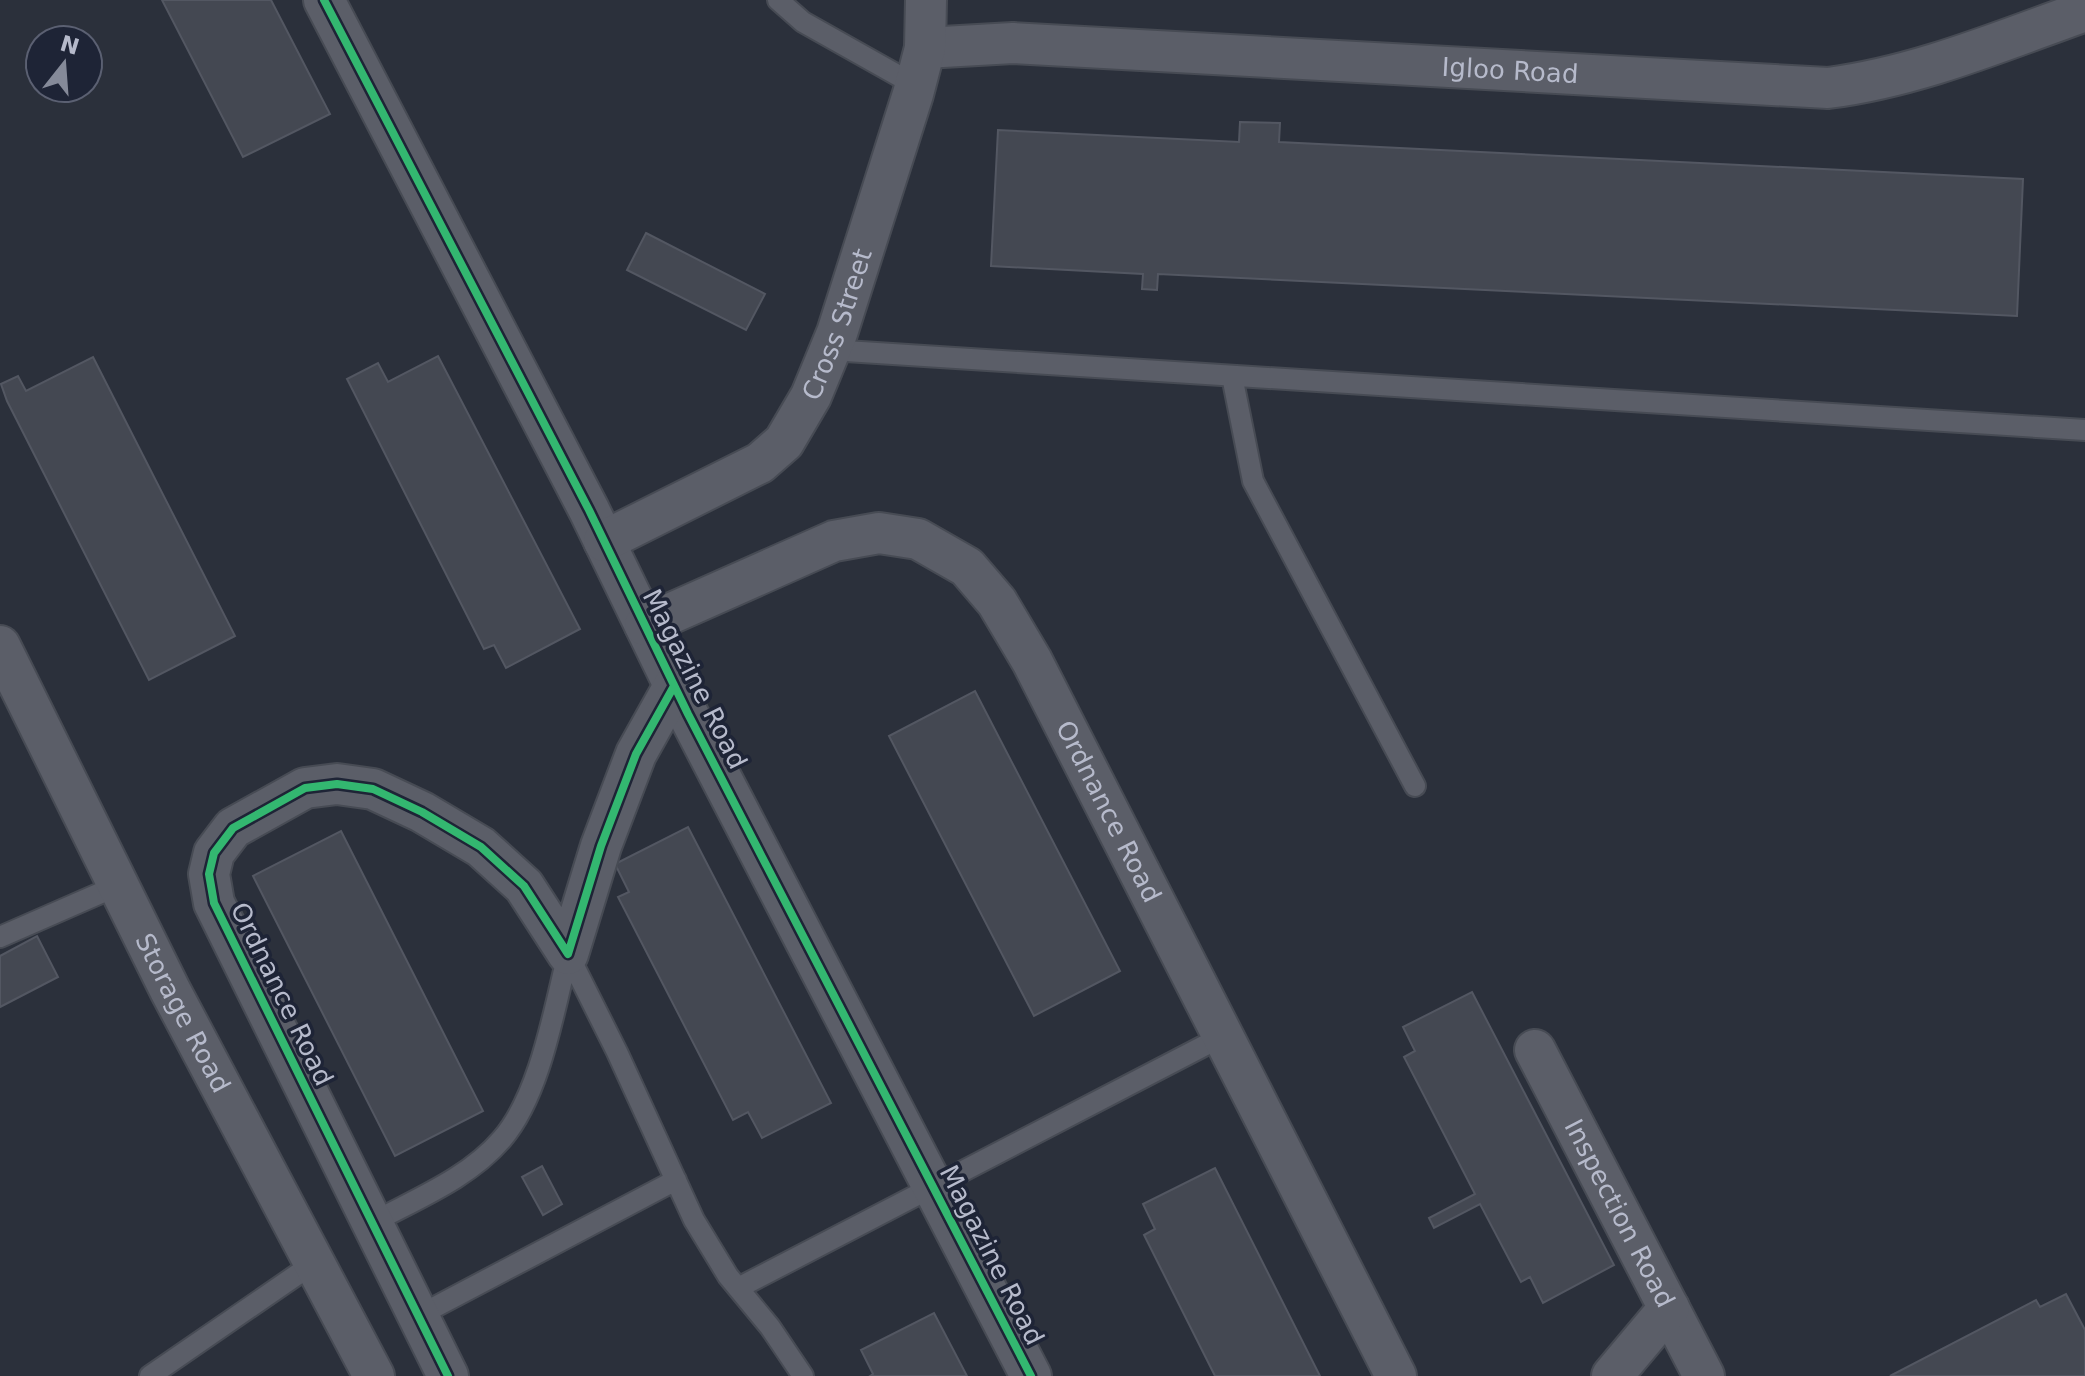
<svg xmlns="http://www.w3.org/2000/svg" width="2085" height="1376" font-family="'DejaVu Sans',sans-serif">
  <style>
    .building { fill: #444852; stroke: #535762; stroke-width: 2 }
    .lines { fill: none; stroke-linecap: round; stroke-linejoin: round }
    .service-casing { stroke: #474b54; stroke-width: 24 }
    .minor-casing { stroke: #474b54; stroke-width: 44 }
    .service { stroke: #5b5e68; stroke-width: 20 }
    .minor { stroke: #5b5e68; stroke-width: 40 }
    .cycleway-casing { stroke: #1e2436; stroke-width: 13 }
    .cycleway { stroke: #33b770; stroke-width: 8 }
    .labels { text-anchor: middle; stroke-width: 7; stroke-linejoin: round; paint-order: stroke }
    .street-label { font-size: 26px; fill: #b6bacb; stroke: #1e2436 }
  </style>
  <rect width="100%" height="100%" fill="#2b303b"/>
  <!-- building -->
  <path class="building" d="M 162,0 L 271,0 L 330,114 L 243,157 Z
    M 1240,122 L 1280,123 L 1279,142 L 2023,179 L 2017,316 L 1158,274 L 1157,290 L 1142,289 L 1143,274 L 991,266 L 998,130 L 1239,142 Z
    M 646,233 L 765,294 L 746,330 L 627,270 Z
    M 438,356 L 580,629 L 506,668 L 494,645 L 484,649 L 347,379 L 378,363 L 388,382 Z
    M 93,357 L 235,636 L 149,680 L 7,401 L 1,384 L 18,376 L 26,391 Z
    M 975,691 L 1120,971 L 1034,1016 L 889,736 Z
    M 688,827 L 831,1103 L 762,1138 L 748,1112 L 733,1120 L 618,897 L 629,892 L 615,864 Z
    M 341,831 L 483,1111 L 395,1156 L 253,876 Z
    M 37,936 L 58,977 L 0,1007 L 0,956 Z
    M 1472,992 L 1614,1265 L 1543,1303 L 1530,1277 L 1521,1282 L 1480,1204 L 1434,1228 L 1429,1218 L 1475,1194 L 1404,1057 L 1415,1051 L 1403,1027 Z
    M 542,1166 L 562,1204 L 543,1215 L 522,1177 Z
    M 1215,1168 L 1320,1376 L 1215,1376 L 1144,1235 L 1155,1229 L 1143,1204 Z
    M 2066,1294 L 2085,1330 L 2085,1376 L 1890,1376 L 2036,1300 L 2040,1307 Z
    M 934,1313 L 967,1376 L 870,1376 L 873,1374 L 861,1350 Z"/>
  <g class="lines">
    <defs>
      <path id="service" d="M 778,0 L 803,22 L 915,85
        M 830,350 L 2085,430
        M 1232,376 L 1253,481 L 1415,786
        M 0,937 L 119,885
        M 568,954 L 617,1052 L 694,1220 L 728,1276 L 770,1327 L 803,1376
        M 372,1223 C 416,1199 469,1178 502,1139 C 540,1095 554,1010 568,954
        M 738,1288 L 1223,1036
        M 418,1316 L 676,1180
        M 150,1376 L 314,1263"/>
      <g id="minor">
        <path d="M 324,0 L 589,510 L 688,714 L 1031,1376"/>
        <path id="s1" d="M 925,48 L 1013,43 L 1828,88 C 1916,77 2001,41 2085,11"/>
        <path id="s2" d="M 604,541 L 760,463 L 784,442 L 811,396 L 837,333 L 913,94 L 925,48 L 926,0"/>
        <path id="s3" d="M 645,625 L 834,541 L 879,533 L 918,539 L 967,567 L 997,602 L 1032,661 L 1396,1376"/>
        <path id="s4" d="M 0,646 L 170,990 L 374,1376"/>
        <path id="s5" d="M 1535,1050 L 1704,1376"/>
        <path d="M 448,1376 L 214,903 L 209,874 L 214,853 L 233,828 L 305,788 L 337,784 L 373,789 L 422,812 L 481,847 L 524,886 L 568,954 L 601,846 L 636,754 L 674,686"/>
        <path d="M 1612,1376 L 1669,1308"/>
      </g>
    </defs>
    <!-- service casing -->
    <use href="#service" class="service-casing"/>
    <!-- minor casing -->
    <use href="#minor" class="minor-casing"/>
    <!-- service -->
    <use href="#service" class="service"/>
    <!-- minor -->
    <use href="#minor" class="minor"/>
    <defs>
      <path id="cycleway" d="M 324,0 L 589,510 L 688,714 L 1031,1376
        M 448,1376 L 214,903 L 209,874 L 214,853 L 233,828 L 305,788 L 337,784 L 373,789 L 422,812 L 481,847 L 524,886 L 568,954 L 601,846 L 636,754 L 674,686"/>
    </defs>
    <!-- cycleway casing -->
    <use href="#cycleway" class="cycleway-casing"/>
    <!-- cycleway -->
    <use href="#cycleway" class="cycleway"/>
  </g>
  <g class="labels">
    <!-- street labels -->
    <g class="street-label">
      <text dy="9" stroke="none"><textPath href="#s1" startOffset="586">Igloo Road</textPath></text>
      <text dy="9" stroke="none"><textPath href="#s2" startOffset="336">Cross Street</textPath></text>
      <text transform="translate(695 679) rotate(63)" y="9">Magazine Road</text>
      <text dy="9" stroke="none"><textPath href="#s3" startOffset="632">Ordnance Road</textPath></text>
      <text transform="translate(282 994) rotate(64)" y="9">Ordnance Road</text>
      <text dy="9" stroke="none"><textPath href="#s4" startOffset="410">Storage Road</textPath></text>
      <text dy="9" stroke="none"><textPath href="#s5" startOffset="184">Inspection Road</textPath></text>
      <text transform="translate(992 1255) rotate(63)" y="9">Magazine Road</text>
    </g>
  </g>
  <!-- north arrow -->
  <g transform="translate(64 64) rotate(17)"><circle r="38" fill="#1e2436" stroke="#5b6072" stroke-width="2"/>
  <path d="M0-6L14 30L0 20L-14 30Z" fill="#858a99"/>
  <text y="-12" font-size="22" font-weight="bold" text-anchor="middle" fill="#b6bacb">N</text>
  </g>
</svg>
